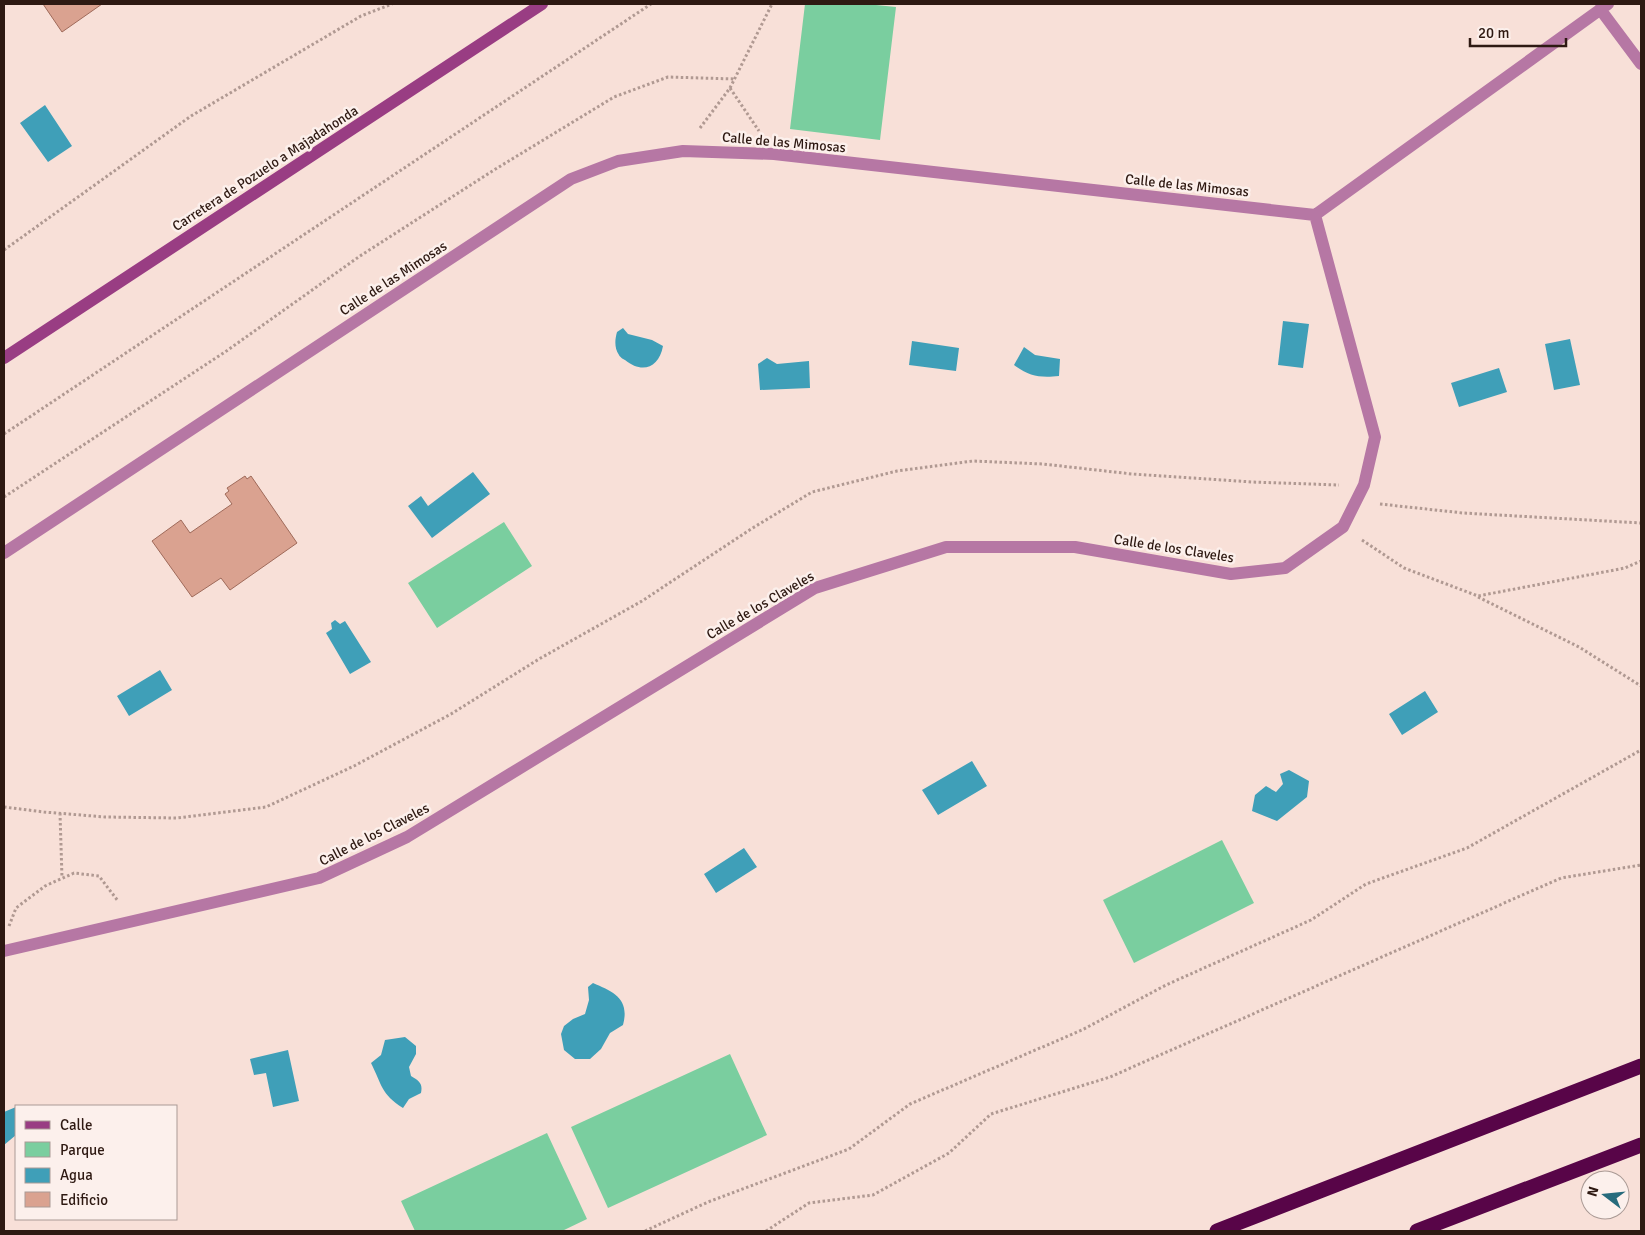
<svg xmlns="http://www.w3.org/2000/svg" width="1645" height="1235" font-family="Signika,sans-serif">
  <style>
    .green { fill: #7ace9f }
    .water { fill: #3f9fb8 }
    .building { fill: #daa290; stroke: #9f6a5a }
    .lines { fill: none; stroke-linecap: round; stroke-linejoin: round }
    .path { stroke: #b09992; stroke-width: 3; stroke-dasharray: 2.5 2.5; stroke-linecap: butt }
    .street { stroke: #b677a4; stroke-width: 12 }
    .secondary { stroke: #993d83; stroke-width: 12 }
    .highway { stroke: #580548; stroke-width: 15 }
    .labels { text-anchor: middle; stroke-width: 5; stroke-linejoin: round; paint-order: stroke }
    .street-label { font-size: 14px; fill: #2e1912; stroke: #fcf0ec }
  </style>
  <rect width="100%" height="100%" fill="#f8e0d8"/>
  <!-- green -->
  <path class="green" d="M 805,4 L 866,4 L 896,7 L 880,140 L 790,129 Z
    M 504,522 L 532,566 L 437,628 L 408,583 Z
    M 1222,840 L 1254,903 L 1134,963 L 1103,900 Z
    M 730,1054 L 767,1135 L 608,1208 L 571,1127 Z
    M 547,1133 L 587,1219 L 562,1231 L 415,1231 L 401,1201 Z"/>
  <!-- water -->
  <path class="water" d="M 45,105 L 72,146 L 48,162 L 20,123 Z
    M 1283,321 L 1309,324 L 1303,368 L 1278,365 Z
    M 623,328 L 628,334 L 652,340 L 663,346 C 659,368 642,374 625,360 C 624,360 619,356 619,355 C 614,348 615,339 617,332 Z
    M 1570,339 L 1580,385 L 1554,390 L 1545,344 Z
    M 912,341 L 959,348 L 956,371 L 909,365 Z
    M 1024,347 L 1035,355 L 1060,359 L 1059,376 C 1039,378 1029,376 1014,365 Z
    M 767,358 L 777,364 L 809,361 L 810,388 L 760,390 L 758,364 Z
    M 1499,368 L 1507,392 L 1459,407 L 1451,383 Z
    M 473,472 L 490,494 L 432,538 L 408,506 L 421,496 L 428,506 Z
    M 335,620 L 340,624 L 345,621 L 371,662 L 350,674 L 326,633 L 332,629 L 331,623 Z
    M 160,670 L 172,690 L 129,716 L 117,696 Z
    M 1425,691 L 1438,712 L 1402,735 L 1389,714 Z
    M 972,761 L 987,786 L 938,815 L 922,790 Z
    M 1289,770 L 1309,781 L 1307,797 L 1277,821 L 1252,811 L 1255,795 L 1266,786 L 1276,792 L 1283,784 L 1280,774 Z
    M 744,848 L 757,867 L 716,893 L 704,874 Z
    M 593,983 C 614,992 630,999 623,1025 L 610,1033 L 601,1049 L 590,1059 L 575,1059 L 564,1050 L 561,1034 L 564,1026 L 573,1019 L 585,1014 L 589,1000 L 588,987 Z
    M 405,1037 L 416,1046 L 416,1054 L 409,1067 L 411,1076 C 419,1081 423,1083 421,1093 L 409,1099 L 403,1108 C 381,1094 382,1085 371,1063 L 381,1055 L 385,1040 Z
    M 288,1050 L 299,1101 L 273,1107 L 266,1073 L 254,1075 L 250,1059 Z
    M 16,1107 L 16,1135 L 4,1145 L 4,1112 Z"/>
  <!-- building -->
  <path class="building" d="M 43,4 L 102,4 L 62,32 Z
    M 245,476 L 247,479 L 251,476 L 297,543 L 230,590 L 221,578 L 192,597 L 152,541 L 181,520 L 190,533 L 232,504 L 225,494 L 229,491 L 227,488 Z"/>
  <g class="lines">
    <!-- path -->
    <path class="path" d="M 730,88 L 759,131
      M 700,128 L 730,88 L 772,4
      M 4,250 L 191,116 L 361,16 L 392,4
      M 4,434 L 651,4
      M 4,497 L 225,352 L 360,256 L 494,170 L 614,97 L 668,77 L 735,79
      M 1380,504 L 1463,513 L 1641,523
      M 1362,540 L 1404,568 L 1478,596 L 1625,568 L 1641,561
      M 1478,597 L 1579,647 L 1641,686
      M 4,807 L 44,812 L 105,817 L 177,818 L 266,807 L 354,766 L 451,714 L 539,659 L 642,601 L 751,529 L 812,492 L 897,471 L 973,461 L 1043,464 L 1132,474 L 1252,482 L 1339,485
      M 60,813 L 62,878
      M 9,926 L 16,908 L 45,886 L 74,873 L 99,876 L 118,901
      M 645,1231 L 708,1202 L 849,1149 L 910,1104 L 1082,1030 L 1166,985 L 1311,920 L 1366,884 L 1467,848 L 1641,750
      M 766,1231 L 809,1203 L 873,1195 L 949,1153 L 991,1114 L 1110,1077 L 1561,878 L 1641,865"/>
    <!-- street -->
    <path class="street" d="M 1600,9 L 1641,64
      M 4,553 L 571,179 L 618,161 L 683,151 L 774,154 L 1315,215 L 1608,4
      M 4,951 L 319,878 L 407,837 L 815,588 L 946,547 L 1075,547 L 1231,574 L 1285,568 L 1343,527 L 1364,485 L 1375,437 L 1315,215"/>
    <!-- secondary -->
    <path class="secondary" d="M 4,358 L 542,4"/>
    <!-- highway -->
    <path class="highway" d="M 1217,1231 L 1641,1066
      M 1417,1231 L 1641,1145"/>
  </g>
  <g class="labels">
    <!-- street labels -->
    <g class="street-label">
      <text transform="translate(784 142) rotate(5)" y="5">Calle de las Mimosas</text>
      <text transform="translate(265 168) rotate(-33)" y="5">Carretera de Pozuelo a Majadahonda</text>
      <text transform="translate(1187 185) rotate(6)" y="5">Calle de las Mimosas</text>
      <text transform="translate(393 278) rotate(-33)" y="5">Calle de las Mimosas</text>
      <text transform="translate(1174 548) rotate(9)" y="5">Calle de los Claveles</text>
      <text transform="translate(760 605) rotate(-30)" y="5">Calle de los Claveles</text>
      <text transform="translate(374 834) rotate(-27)" y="5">Calle de los Claveles</text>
    </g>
  </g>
  <!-- border -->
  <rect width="1645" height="1235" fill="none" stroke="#2e1912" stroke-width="10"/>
  <!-- legend -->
  <rect x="15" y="1105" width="162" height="115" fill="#fcf0ec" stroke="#aa9a95"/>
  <rect x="25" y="1121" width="25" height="8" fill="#993d83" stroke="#aa9a95"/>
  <text x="60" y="1130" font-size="15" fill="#2e1912">Calle</text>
  <rect x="25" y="1142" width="25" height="15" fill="#7ace9f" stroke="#aa9a95"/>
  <text x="60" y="1155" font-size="15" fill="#2e1912">Parque</text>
  <rect x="25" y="1168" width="25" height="15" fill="#3f9fb8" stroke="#aa9a95"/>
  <text x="60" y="1180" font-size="15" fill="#2e1912">Agua</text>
  <rect x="25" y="1192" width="25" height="15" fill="#daa290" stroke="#aa9a95"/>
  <text x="60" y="1205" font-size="15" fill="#2e1912">Edificio</text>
  <!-- north arrow -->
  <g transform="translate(1605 1195) rotate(286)"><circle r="24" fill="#fcf0ec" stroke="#aa9a95"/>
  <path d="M0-4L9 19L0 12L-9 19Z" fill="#276b7c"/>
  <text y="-8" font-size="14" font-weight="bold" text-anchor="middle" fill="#2e1912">N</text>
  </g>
  <!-- scale -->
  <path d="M1470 38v8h96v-8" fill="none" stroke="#2e1912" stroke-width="2.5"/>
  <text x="1478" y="38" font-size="15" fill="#2e1912" stroke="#fcf0ec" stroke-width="4" paint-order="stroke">20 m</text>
</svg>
